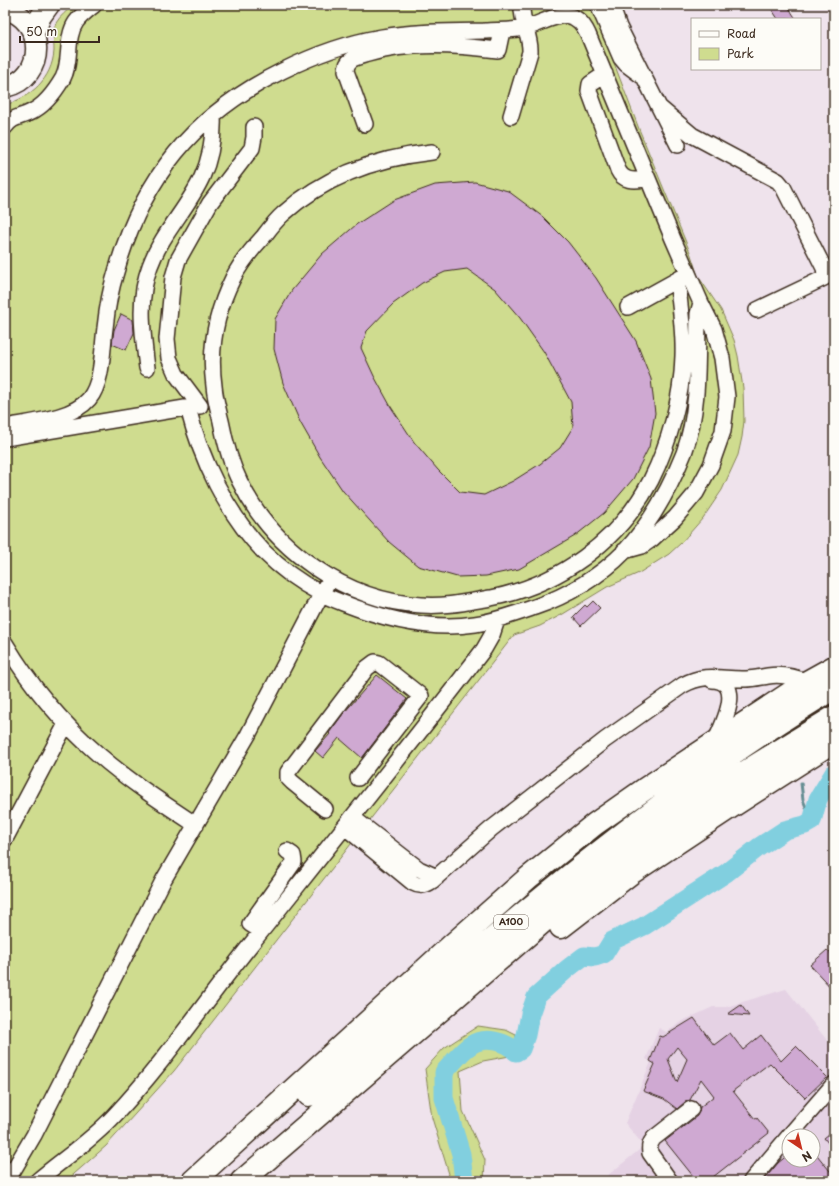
<svg xmlns="http://www.w3.org/2000/svg" width="839" height="1186" font-family="'Playpen Sans',sans-serif">
  <style>
    .built { fill: #e5d2e4; fill-rule: evenodd }
    .green { fill: #cfdc8f; stroke: #858356 }
    .lines { fill: none; stroke-linecap: round; stroke-linejoin: round }
    .stream { stroke: #658d92; stroke-width: 3 }
    .river { stroke: #81cfdf; stroke-width: 19 }
    .building { fill: #cfa9d2; stroke: #3b2a1e; fill-rule: evenodd }
    .minor-casing { stroke: #3b2a1e; stroke-width: 18 }
    .major-casing { stroke: #3b2a1e; stroke-width: 23 }
    .highway-casing { stroke: #3b2a1e; stroke-width: 25 }
    .minor { stroke: #fdfcf7; stroke-width: 15 }
    .major { stroke: #fdfcf7; stroke-width: 20 }
    .highway { stroke: #fdfcf7; stroke-width: 22 }
    .labels { text-anchor: middle; stroke-width: 3; stroke-linejoin: round; paint-order: stroke }
    .shield { fill: #fdfcf7; stroke: #75695f; stroke-width: 1 }
    .shield-label { font-size: 9px; font-weight: bold; fill: #3b2a1e }
  </style>
  <rect width="100%" height="100%" fill="#efe3ec"/>
  <filter id="ink" filterUnits="userSpaceOnUse"><feTurbulence type="fractalNoise" baseFrequency=".025" numOctaves="2"/><feDisplacementMap in="SourceGraphic" scale="8" xChannelSelector="R" yChannelSelector="G"/><feConvolveMatrix kernelMatrix="1 2 1 2 8 2 1 2 1" color-interpolation-filters="sRGB"/></filter>
  <g filter="url(#ink)">
    <!-- built -->
    <path class="built" d="M 786,989 L 834,1049 L 834,1181 L 612,1181 L 607,1176 L 644,1146 L 625,1123 L 651,1062 L 646,1059 L 659,1028 L 666,1032 L 682,1021 L 713,1007 L 726,1007 ZM 789,1136 L 813,1136 L 813,1160 L 789,1160 Z"/>
    <!-- green -->
    <path class="green" d="M 73,5 L 592,5 L 639,129 L 690,252 L 698,276 L 721,310 L 734,340 L 738,356 L 743,388 L 744,421 L 742,437 L 738,455 L 722,490 L 703,518 L 681,543 L 669,554 L 639,573 L 607,587 L 563,614 L 540,626 L 514,635 L 174,1071 L 106,1146 L 66,1181 L 5,1181 L 5,105 C 31,97 52,79 54,51 C 54,41 52,32 56,23 C 60,16 67,11 73,5 Z
      M 478,1026 L 506,1030 L 516,1035 L 515,1055 L 483,1061 L 460,1071 L 463,1111 L 485,1160 L 484,1181 L 444,1181 L 449,1174 L 432,1118 L 425,1069 L 444,1048 Z"/>
    <g class="lines">
      <!-- stream -->
      <path class="stream" d="M 801,783 L 803,800 L 812,821"/>
      <!-- river -->
      <path class="river" d="M 464,1181 L 461,1154 L 444,1098 L 444,1072 C 452,1064 461,1051 471,1045 C 485,1036 505,1041 516,1052 L 521,1049 L 526,1035 L 530,1014 L 536,997 L 567,969 L 584,956 L 595,957 L 604,954 L 612,941 L 644,926 L 726,873 L 759,847 L 785,830 L 805,825 L 812,821 L 818,799 L 834,773"/>
    </g>
    <!-- building -->
    <path class="building" d="M 769,5 L 787,5 L 796,19 L 778,19 Z
      M 475,182 L 508,191 L 543,217 L 568,242 L 596,278 L 636,341 L 651,379 L 655,413 L 649,447 L 633,479 L 604,513 L 575,536 L 519,569 L 486,576 L 457,577 L 418,566 L 389,542 L 343,491 L 320,457 L 300,422 L 283,383 L 274,349 L 275,319 L 292,290 L 322,254 L 357,224 L 394,200 L 435,185 ZM 467,269 L 495,289 L 520,318 L 544,352 L 571,402 L 573,427 L 560,448 L 540,464 L 513,481 L 484,495 L 460,492 L 438,470 L 414,442 L 391,407 L 374,376 L 361,348 L 367,331 L 393,304 L 422,283 L 445,272 Z
      M 121,314 L 133,320 L 134,333 L 126,350 L 112,344 L 114,330 Z
      M 593,601 L 600,608 L 581,626 L 573,617 L 585,605 L 587,607 Z
      M 377,675 L 407,699 L 362,758 L 339,738 L 323,758 L 315,751 L 330,734 L 329,733 L 343,714 Z
      M 827,950 L 834,957 L 834,991 L 810,965 Z
      M 741,1005 L 749,1016 L 728,1014 Z
      M 694,1018 L 714,1045 L 730,1033 L 743,1050 L 761,1035 L 781,1061 L 796,1046 L 827,1077 L 805,1098 L 770,1063 L 733,1091 L 755,1119 L 757,1118 L 769,1133 L 708,1181 L 697,1181 L 665,1141 L 697,1116 L 699,1112 L 700,1107 L 714,1096 L 701,1079 L 690,1100 L 685,1102 L 677,1109 L 664,1099 L 643,1091 L 655,1064 L 650,1061 L 660,1036 L 663,1037 ZM 677,1047 L 687,1059 L 677,1082 L 668,1059 Z
      M 834,1130 L 834,1150 L 824,1138 Z
      M 813,1150 L 834,1176 L 834,1181 L 763,1181 L 778,1163 L 789,1154 L 789,1160 L 813,1160 Z"/>
    <g class="lines">
      <defs>
        <path id="minor" d="M 598,5 L 621,58 L 626,64 L 642,76
          M 611,5 L 619,27 L 678,145
          M 605,74 L 590,84 L 589,91 L 618,170 C 624,183 636,180 648,179
          M 660,108 L 692,135 L 778,181 L 783,187 L 824,268 L 825,274 L 824,278 L 757,310
          M 511,116 L 530,52 C 531,36 521,23 522,5
          M 365,124 L 346,71 C 346,58 358,57 368,54 C 410,42 454,45 498,50 L 502,31
          M 5,127 C 13,116 20,118 31,112 C 44,106 56,90 63,78 C 72,61 65,38 76,22 C 81,15 88,10 94,5
          M 432,152 C 377,158 325,176 283,214 C 276,220 270,228 264,236 C 252,249 241,262 233,278 C 216,312 209,349 214,386 C 215,398 218,409 221,421 C 225,442 230,462 240,482 C 273,550 346,601 421,605 C 445,607 467,602 491,598 C 558,585 619,542 651,480 C 669,444 682,398 683,356 C 684,331 680,305 677,280
          M 628,307 L 684,276
          M 147,368 C 143,334 137,300 150,266 C 162,233 188,208 202,177 C 211,157 214,136 213,115
          M 200,406 L 176,374 L 169,358 L 167,339 L 173,277 L 178,260 L 210,203 L 252,148 L 254,137 L 254,127
          M 188,408 C 201,459 226,513 264,552 C 280,568 299,582 320,593 C 327,597 335,600 343,603 C 384,619 431,631 475,624 C 496,621 515,614 535,607 C 567,596 601,576 625,551 C 651,523 670,488 684,453 C 700,409 697,360 698,314 L 701,303
          M 5,427 C 30,422 72,419 89,399 C 103,382 102,350 105,328 C 107,309 110,291 116,272 C 142,179 194,114 282,71 C 314,55 347,43 382,37 C 415,31 450,32 484,31 C 498,30 511,31 525,28 C 549,22 572,0 588,34 L 673,239 L 701,303 L 714,329 L 722,358 L 727,397 L 723,431 L 711,465 L 696,493 L 675,518 L 652,539 L 642,546 L 624,551
          M 5,438 L 197,406
          M 5,643 C 30,685 62,723 99,755 C 129,781 163,803 196,825
          M 712,680 C 746,681 722,726 715,742
          M 325,809 L 292,782 L 288,778 L 288,772 L 367,668 L 375,662 L 379,663 L 421,696 L 358,778
          M 352,817 L 419,869 L 437,877
          M 345,827 L 413,883 C 420,887 425,886 432,881 L 491,829 L 605,740 L 683,685 C 708,672 721,680 746,679 C 754,679 761,677 768,676 C 781,674 795,677 807,682
          M 5,839 L 66,724
          M 261,931 L 250,924 L 294,862 L 293,855 L 287,851
          M 789,1136 L 834,1084
          M 7,1181 L 34,1135 L 164,879 L 248,735 L 326,585
          M 37,1181 C 63,1159 91,1141 114,1116 C 165,1062 206,1000 252,943 C 330,845 408,748 484,649 L 492,635 L 497,620
          M 670,1181 L 650,1153 C 649,1146 650,1143 654,1138 L 691,1109
          M 751,1181 L 789,1136"/>
        <path id="major" d="M 5,9 C 46,19 47,78 5,87
          M 34,33 L 41,16 L 49,5"/>
        <path id="highway" d="M 561,927 L 631,873 L 726,810 L 834,741
          M 309,1095 C 478,951 643,803 834,688
          M 193,1181 L 451,946 L 528,878 L 595,824 L 645,789 L 807,682 L 834,667
          M 242,1181 L 545,920 L 617,863 L 690,809 L 745,772 L 834,717"/>
      </defs>
      <!-- minor casing -->
      <use href="#minor" class="minor-casing"/>
      <!-- major casing -->
      <use href="#major" class="major-casing"/>
      <!-- highway casing -->
      <use href="#highway" class="highway-casing"/>
      <!-- minor -->
      <use href="#minor" class="minor"/>
      <!-- major -->
      <use href="#major" class="major"/>
      <!-- highway -->
      <use href="#highway" class="highway"/>
    </g>
  </g>
  <g class="labels">
    <!-- shield labels -->
    <rect class="shield" x="494" y="915" width="34" height="14" rx="3"/>
    <g class="shield-label">
      <text x="511" y="925">A100</text>
    </g>
  </g>
  <!-- margin -->
  <rect width="839" height="1186" fill="none" stroke="#fdfcf7" stroke-width="20"/>
  <rect x="10" y="10" width="819" height="1166" fill="none" stroke="#3b2a1e" stroke-width="1.5" filter="url(#ink)"/>
  <!-- legend -->
  <rect x="691" y="18" width="130" height="52" fill="#fdfcf7" stroke="#afa8a0"/>
  <rect x="699" y="31" width="20" height="6" fill="#fdfcf7" stroke="#afa8a0"/>
  <text x="727" y="38" font-size="12" fill="#3b2a1e">Road</text>
  <rect x="699" y="48" width="20" height="12" fill="#cfdc8f" stroke="#afa8a0"/>
  <text x="727" y="58" font-size="12" fill="#3b2a1e">Park</text>
  <!-- north arrow -->
  <g transform="translate(801 1148) rotate(145)"><circle r="19" fill="#fdfcf7" stroke="#afa8a0"/>
  <path d="M0-3L7 15L0 10L-7 15Z" fill="#c8321e"/>
  <text y="-6" font-size="11" font-weight="bold" text-anchor="middle" fill="#3b2a1e">N</text>
  </g>
  <!-- scale -->
  <path d="M20 36v6h79v-6" fill="none" stroke="#3b2a1e" stroke-width="2"/>
  <text x="26" y="36" font-size="12" fill="#3b2a1e" stroke="#fdfcf7" stroke-width="3" paint-order="stroke">50 m</text>
</svg>
